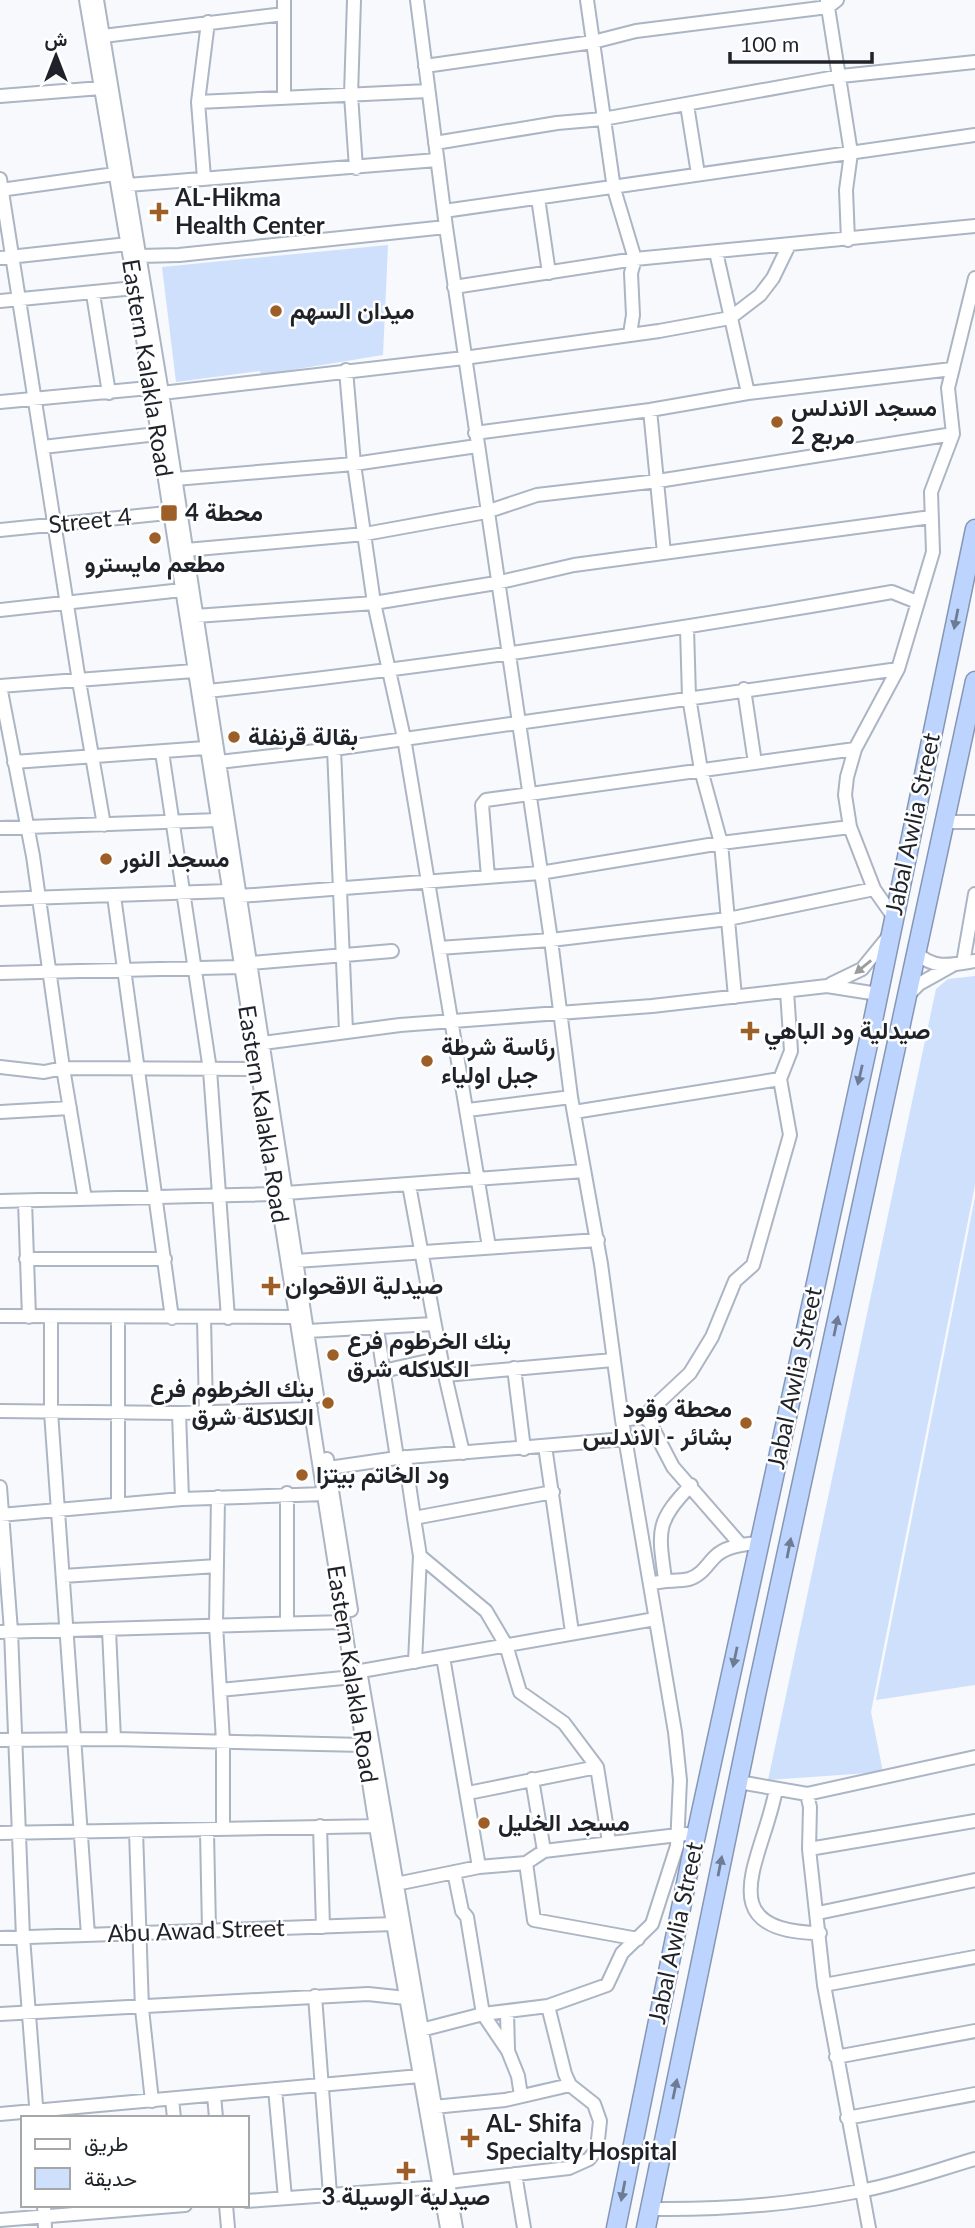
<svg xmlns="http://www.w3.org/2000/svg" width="975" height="2228" font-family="Lato,Vazirmatn,sans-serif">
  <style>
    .green { fill: #cee0fc }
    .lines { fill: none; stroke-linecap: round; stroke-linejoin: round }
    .minor-casing { stroke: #abb5c4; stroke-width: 16 }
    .highway-casing { stroke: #8696b3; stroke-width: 21 }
    .minor { stroke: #fff; stroke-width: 12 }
    .highway { stroke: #bdd5fe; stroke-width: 18 }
    .oneway { fill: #6e7c93 }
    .oneway2 { fill: #9a9c9e }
    .poi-dot { fill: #9d5e27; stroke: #fff; stroke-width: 2.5 }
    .labels { text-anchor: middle; stroke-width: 5; stroke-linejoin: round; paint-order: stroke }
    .poi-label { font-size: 24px; font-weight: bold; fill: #1f2228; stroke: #fff; text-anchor: start }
    .street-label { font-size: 24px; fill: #1f2228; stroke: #fff }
  </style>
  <rect width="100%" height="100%" fill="#f7f9fc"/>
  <!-- green -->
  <path class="green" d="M 388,245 L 383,355 L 261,375 L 260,371 L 176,382 L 162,267 Z
    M 975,976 L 975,1185 L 871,1712 L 883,1772 L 768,1780 L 936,989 L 948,979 Z
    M 975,1197 L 975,1685 L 876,1700 Z"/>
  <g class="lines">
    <defs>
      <path id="minor" d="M 86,0 L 135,288 L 376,1827 L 447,2228
        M 97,0 L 162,393 L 317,1396
        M 284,0 L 284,96
        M 354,0 L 351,95 L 356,168
        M 417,0 L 446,227 L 551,940 L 571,1097 L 601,1264 L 622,1420 L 675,1732 L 680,1780 L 677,1846 L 652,1924 L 622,1953 L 607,1985 L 548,2006 L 483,2014 L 421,2030
        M 587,0 L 614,189 L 635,259 L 631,273 L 633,315 L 630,334
        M 827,1 L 851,153 L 846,190 L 848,240
        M 103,36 L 284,14
        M 425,66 L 593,42 L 636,31 L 828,7 L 837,0
        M 0,96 L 101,88
        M 198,102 L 428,91
        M 687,105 L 698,174
        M 435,143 L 557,123 L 603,119 L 841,76 L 975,62
        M 204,178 L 198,102 L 208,22
        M 0,179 L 79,681 L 104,825
        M 128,185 L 437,160
        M 0,190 L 115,174
        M 538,198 L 549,273
        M 444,211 L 975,135
        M 716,252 L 748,393
        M 140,256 L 179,255 L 446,227
        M 0,258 L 128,244
        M 454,287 L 635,259 L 975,226
        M 93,294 L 109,393
        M 0,301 L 135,288
        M 346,370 L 354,464 L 374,603 L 404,738 L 489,1247
        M 162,393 L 464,358 L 659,331 L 730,318 L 760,295 L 773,278 L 789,245
        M 0,402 L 149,388
        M 650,410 L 664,553
        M 475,433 L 650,410 L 748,393 L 952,369
        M 43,447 L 157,434
        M 175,479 L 354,464 L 477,446
        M 0,530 L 177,512
        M 186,550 L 365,534 L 486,512 L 537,495 L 658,481 L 953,434
        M 0,610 L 182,590
        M 196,616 L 374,603 L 496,583 L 574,565 L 931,517
        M 687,628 L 689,697 L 701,770 L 721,843 L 735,997
        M 0,686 L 33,856 L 63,1068 L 85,1199
        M 0,686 L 194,671
        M 744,689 L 755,763
        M 208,691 C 437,667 665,632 892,592 L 917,602
        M 334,749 L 346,1031
        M 162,752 L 210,1070 L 228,1318
        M 14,762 L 205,748
        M 219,762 L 334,749 L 898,669
        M 944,822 L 975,822
        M 0,828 L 218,820
        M 488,877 L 482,805 L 486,800 L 855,749
        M 114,896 L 172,1318
        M 240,896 L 540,873 L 721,843 L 850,827
        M 0,899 L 228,891
        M 893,916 L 874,889 L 850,827 L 845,795 L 847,777 L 855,749 L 898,669 L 933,552 L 931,492 L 953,434 L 948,388 L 975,278
        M 439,948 L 551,940 L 728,919 L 874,889
        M 916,952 C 933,970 952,965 975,961
        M 251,963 L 392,951
        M 963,963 L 975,894
        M 0,973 L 240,967
        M 831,984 L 862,969 L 888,937
        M 907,996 L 919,984 L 953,965
        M 263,1043 L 400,1025 L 652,1006 L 827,986 L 878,994
        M 0,1067 L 44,1072 L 63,1068 L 256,1069
        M 468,1110 L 571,1097
        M 0,1112 L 70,1108
        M 574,1112 L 780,1079
        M 409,1185 L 441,1358
        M 286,1193 L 584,1171
        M 0,1201 L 276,1194
        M 25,1201 L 29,1317
        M 26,1259 L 165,1259
        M 296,1261 L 598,1240
        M 0,1316 L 295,1317
        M 51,1318 L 51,1412 L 88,1935
        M 118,1318 L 118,1504
        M 204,1318 L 206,1412
        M 377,1329 L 397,1458
        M 308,1331 L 433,1324
        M 514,1368 L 524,1449
        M 383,1371 L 441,1358 L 463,1453
        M 445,1375 L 613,1360
        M 0,1411 L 179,1413 L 311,1409
        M 179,1413 L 182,1499
        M 643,1417 L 690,1373 L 712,1337 L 735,1281 L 753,1265 L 790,1135 L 780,1079 L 791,1051 L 787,991
        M 622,1420 L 643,1417 L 649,1421 L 673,1467 L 740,1544
        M 545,1446 L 572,1632
        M 405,1457 L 414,1518 L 553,1492
        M 327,1459 L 351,1610
        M 329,1468 L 397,1458 L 625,1439
        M 0,1487 L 11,1631 L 23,1937 L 37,2118
        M 218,1497 L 216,1625 L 223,1741 L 223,1829
        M 0,1515 L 182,1499 L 324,1494
        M 414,1518 L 420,1556 L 415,1662
        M 420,1556 L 486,1611 L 506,1645 L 520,1692 L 564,1723 L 597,1767 L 609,1842
        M 63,1576 L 217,1566
        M 665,1579 C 658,1529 656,1522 691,1485
        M 651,1584 C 664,1579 676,1582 689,1579 C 703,1575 708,1562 718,1554 C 730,1545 747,1544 761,1543
        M 287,1622 L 287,1493
        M 109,1630 L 114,1739
        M 0,1632 L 344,1622
        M 443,1657 L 479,1867
        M 361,1671 L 655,1619
        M 361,1676 L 456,2228
        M 220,1690 L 353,1677
        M 0,1740 L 114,1739 L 363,1745
        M 532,1779 L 544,1851
        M 739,1782 L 807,1794 L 975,1757
        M 776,1789 C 764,1857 706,1932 820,1933
        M 468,1793 L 597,1767
        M 807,1794 L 810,1807 L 809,1849 L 824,1985 L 869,2228
        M 320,1826 L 323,1927
        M 136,1831 L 142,2009 L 152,2101
        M 207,1832 L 209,1930
        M 0,1833 L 381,1826
        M 809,1849 L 975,1821
        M 526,1863 L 534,1920 L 638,1939
        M 454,1872 L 462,1911 L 467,1917 L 483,2014 L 508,2051 L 518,2076 L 521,2096
        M 396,1884 L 479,1867 L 526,1863 L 544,1851 L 686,1834
        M 818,1913 L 975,1880
        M 0,1938 L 393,1924
        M 824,1985 L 975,1957
        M 315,1996 L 330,2194
        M 507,2012 L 508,2050
        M 0,2014 L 368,1994 L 406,1998
        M 836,2057 L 975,2031
        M 275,2089 L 285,2198
        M 214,2095 L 216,2118
        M 172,2099 L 174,2118
        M 434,2107 L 505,2100 L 570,2085
        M 0,2114 L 420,2076
        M 847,2118 L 975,2094
        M 515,2174 L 524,2228
        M 448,2182 L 569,2168 L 589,2159 L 597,2149 L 600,2121 L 594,2104 L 570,2085 L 565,2074 L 548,2006
        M 247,2201 L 440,2187
        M 44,2205 L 45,2228
        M 226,2205 L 228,2228
        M 650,2209 C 721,2210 790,2205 860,2191 C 899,2184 937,2170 975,2159
        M 0,2220 L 185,2205"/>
      <path id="highway" d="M 616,2228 L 693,1849 L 870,1035 L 975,529
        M 646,2228 L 756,1695 L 975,681"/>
    </defs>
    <!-- minor casing -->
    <use href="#minor" class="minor-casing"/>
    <!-- highway casing -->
    <use href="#highway" class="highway-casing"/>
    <!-- minor -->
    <use href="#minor" class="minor"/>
    <!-- highway -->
    <use href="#highway" class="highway"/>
  </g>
  <!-- one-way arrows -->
  <defs><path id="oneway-solid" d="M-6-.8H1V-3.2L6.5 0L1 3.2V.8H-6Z" transform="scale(1.75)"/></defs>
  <g class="oneway">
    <use href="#oneway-solid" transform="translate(956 619) rotate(101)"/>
    <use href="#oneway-solid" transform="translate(860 1075) rotate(103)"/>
    <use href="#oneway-solid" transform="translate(836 1326) rotate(-78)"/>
    <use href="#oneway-solid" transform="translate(789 1548) rotate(-79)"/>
    <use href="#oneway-solid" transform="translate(735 1657) rotate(102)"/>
    <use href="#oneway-solid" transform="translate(720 1866) rotate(-79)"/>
    <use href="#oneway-solid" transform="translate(675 2089) rotate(-78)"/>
    <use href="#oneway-solid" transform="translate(623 2191) rotate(101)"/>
  </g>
  <use class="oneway2" href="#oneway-solid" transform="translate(863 967) rotate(141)"/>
  <!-- markers -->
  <g class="poi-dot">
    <path d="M155.5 201.5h7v7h7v7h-7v7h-7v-7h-7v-7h7z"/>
    <circle cx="276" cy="311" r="7"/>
    <circle cx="777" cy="422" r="7"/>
    <rect x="160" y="504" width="18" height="18" rx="3.5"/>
    <circle cx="155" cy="538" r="7"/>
    <circle cx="234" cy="737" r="7"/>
    <circle cx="106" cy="859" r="7"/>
    <path d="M746.5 1020.5h7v7h7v7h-7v7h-7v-7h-7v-7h7z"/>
    <circle cx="427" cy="1061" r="7"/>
    <path d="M267.5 1275.5h7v7h7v7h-7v7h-7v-7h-7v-7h7z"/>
    <circle cx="333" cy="1355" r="7"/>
    <circle cx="328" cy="1403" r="7"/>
    <circle cx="746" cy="1423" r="7"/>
    <circle cx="302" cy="1475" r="7"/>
    <circle cx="484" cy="1823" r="7"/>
    <path d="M466.5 2127.5h7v7h7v7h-7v7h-7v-7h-7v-7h7z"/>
    <path d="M402.5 2160.5h7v7h7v7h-7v7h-7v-7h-7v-7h7z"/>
  </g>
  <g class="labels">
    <!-- poi labels -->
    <g class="poi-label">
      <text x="175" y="206">AL-Hikma<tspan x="175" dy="28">Health Center</tspan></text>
      <text x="290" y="319">ميدان السهم</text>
      <text x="791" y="416">مسجد الاندلس<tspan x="791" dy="28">مربع 2</tspan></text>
      <text x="185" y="521">محطة 4</text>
      <text x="155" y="572" text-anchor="middle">مطعم مايسترو</text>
      <text x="248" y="745">بقالة قرنفلة</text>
      <text x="120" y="867">مسجد النور</text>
      <text x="764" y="1039">صيدلية ود الباهي</text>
      <text x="441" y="1055">رئاسة شرطة<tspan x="441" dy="28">جبل اولياء</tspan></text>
      <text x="285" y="1294">صيدلية الاقحوان</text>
      <text x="347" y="1349">بنك الخرطوم فرع<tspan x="347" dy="28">الكلاكله شرق</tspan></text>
      <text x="314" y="1397" text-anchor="end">بنك الخرطوم فرع<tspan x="314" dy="28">الكلاكلة شرق</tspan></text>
      <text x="732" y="1417" text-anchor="end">محطة وقود<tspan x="732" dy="28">بشائر - الاندلس</tspan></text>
      <text x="316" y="1483">ود الخاتم بيتزا</text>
      <text x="498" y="1831">مسجد الخليل</text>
      <text x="486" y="2132">AL- Shifa<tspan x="486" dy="28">Specialty Hospital</tspan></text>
      <text x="406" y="2205" text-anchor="middle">صيدلية الوسيلة 3</text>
    </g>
    <!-- street labels -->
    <g class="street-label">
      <text transform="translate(147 368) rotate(81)" y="8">Eastern Kalakla Road</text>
      <text transform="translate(90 521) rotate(-6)" y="8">Street 4</text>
      <text transform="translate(913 824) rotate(-78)" y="8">Jabal Awlia Street</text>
      <text transform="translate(263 1114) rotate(81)" y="8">Eastern Kalakla Road</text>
      <text transform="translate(795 1378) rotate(-78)" y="8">Jabal Awlia Street</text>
      <text transform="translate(352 1674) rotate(81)" y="8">Eastern Kalakla Road</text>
      <text transform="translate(196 1931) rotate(-2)" y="8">Abu Awad Street</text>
      <text transform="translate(676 1933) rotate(-78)" y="8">Jabal Awlia Street</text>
    </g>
  </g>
  <!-- legend -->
  <rect x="21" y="2116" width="228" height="91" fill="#ffffff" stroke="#a5a7a9" stroke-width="2"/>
  <rect x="35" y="2139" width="35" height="10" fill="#ffffff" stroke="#a5a7a9" stroke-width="2"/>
  <text x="84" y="2151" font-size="21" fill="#1f2228">طريق</text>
  <rect x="35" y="2168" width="35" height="21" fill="#cee0fc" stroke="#a5a7a9" stroke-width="2"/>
  <text x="84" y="2186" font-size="21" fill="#1f2228">حديقة</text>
  <!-- north arrow -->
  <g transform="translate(56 56)" stroke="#ffffff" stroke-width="5" paint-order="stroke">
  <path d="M0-5L12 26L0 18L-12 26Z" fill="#1f2228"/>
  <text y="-10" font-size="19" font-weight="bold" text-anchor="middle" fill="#1f2228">ش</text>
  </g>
  <!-- scale -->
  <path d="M730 52v10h142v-10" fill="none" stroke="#1f2228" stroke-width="3.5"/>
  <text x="740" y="52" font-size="21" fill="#1f2228" stroke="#ffffff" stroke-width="5" paint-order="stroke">100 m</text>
</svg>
